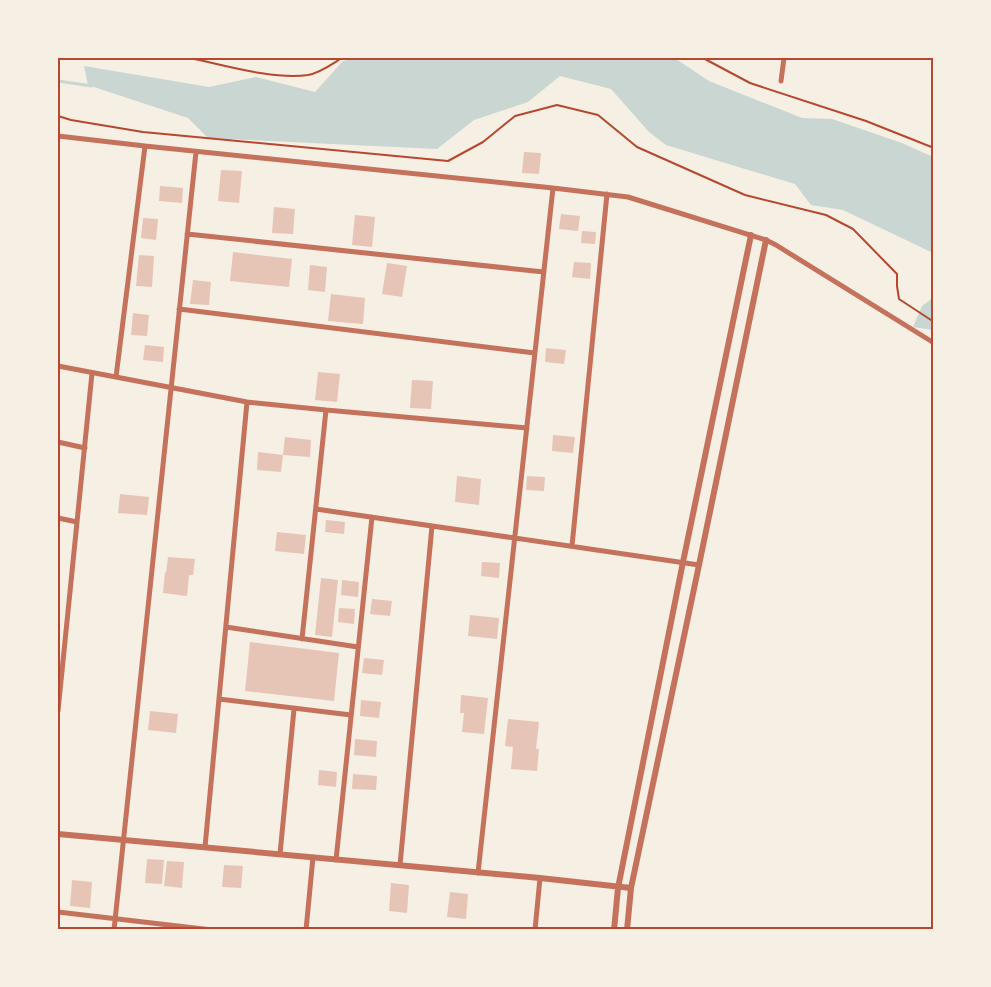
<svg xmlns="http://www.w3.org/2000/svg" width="991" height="987" font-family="'Sofia Sans Condensed',sans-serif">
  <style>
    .water { fill: #c9d6d2 }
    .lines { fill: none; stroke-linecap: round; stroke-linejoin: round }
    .stream { stroke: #c9d6d2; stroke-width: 3 }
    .building { fill: #e6c5b7 }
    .path { stroke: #b5482f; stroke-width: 2 }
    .minor { stroke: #c5725c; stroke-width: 5 }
    .tertiary { stroke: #c5725c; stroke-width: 6 }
    .neatline { fill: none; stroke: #b5482f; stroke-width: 2 }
  </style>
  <rect width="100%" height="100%" fill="#f6efe4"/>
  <!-- water -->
  <path class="water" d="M 359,58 L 676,58 L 676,59 L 709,81 L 802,118 L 832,119 L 902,143 L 933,157 L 933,253 L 843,210 L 811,205 L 795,184 L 666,145 L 649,132 L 611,89 L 560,76 L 528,102 L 474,120 L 437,149 L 208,138 L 188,118 L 88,85 L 84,66 L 209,87 L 256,77 L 315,92 L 343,61 Z
    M 933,298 L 933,330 L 913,327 L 922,306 Z"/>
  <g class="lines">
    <!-- stream -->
    <path class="stream" d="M 58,81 L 92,86"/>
  </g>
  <!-- building -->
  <path class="building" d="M 524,152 L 541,153 L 539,174 L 522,173 Z
    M 221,170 L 242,171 L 239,203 L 218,201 Z
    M 160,186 L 183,188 L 182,203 L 159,201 Z
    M 274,207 L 295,209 L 293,234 L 272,233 Z
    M 561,214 L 580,216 L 578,231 L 559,229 Z
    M 355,215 L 375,217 L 372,247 L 352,245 Z
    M 143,218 L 158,219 L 156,240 L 141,238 Z
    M 582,231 L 596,232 L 595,244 L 581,243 Z
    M 233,252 L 292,259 L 289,287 L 230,281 Z
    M 139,255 L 154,256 L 152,287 L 136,286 Z
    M 574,262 L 591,263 L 590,279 L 572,277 Z
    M 387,263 L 407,266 L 402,297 L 382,294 Z
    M 310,265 L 327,267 L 325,292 L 308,290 Z
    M 193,280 L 211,282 L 209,305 L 190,304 Z
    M 331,294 L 365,298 L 363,324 L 328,321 Z
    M 133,313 L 149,315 L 147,336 L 131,335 Z
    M 145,345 L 164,347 L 163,362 L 143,360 Z
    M 546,348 L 566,350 L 564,364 L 545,362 Z
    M 318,372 L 340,374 L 337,402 L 315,400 Z
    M 412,380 L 433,381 L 431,409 L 410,408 Z
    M 553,435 L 575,437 L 573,453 L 552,451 Z
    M 285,437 L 311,440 L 310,457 L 283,455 Z
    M 258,452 L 283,455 L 281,472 L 257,470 Z
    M 457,476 L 481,479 L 479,505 L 455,502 Z
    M 527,476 L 545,477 L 544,491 L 526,490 Z
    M 120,494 L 149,497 L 147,515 L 118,513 Z
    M 326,520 L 345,522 L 344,534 L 325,532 Z
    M 277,532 L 306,535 L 304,554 L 275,551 Z
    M 168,557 L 195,559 L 193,575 L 189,575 L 187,596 L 163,593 L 165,572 L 166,573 Z
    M 482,562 L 500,563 L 499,578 L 481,576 Z
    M 321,578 L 338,580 L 332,637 L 315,635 Z
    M 342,580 L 359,582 L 358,597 L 341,595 Z
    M 372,599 L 392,601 L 390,616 L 370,614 Z
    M 339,608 L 355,609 L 354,624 L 338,622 Z
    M 470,615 L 499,618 L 497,639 L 468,636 Z
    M 250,642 L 339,653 L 334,701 L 245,691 Z
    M 364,658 L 384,660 L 382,675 L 362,673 Z
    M 461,695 L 488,698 L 484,734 L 462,732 L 464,713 L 460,713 Z
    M 361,700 L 381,702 L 379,718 L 360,716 Z
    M 150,711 L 178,714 L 176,733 L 148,730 Z
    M 508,719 L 539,722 L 536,749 L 539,749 L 537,771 L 511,769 L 513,747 L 505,746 Z
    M 355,739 L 377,741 L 376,757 L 354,755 Z
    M 319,770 L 337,772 L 336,787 L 318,785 Z
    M 353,774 L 377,776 L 376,790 L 352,789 Z
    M 147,859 L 164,860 L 162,884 L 145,883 Z
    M 167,861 L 184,862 L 182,888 L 164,886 Z
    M 224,865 L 243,866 L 241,888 L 222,887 Z
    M 72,880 L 92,882 L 90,908 L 70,906 Z
    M 391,883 L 409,885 L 407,913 L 389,911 Z
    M 450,892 L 468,894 L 466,919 L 447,917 Z"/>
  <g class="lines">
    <!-- path -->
    <path class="path" d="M 190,58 C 224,65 273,80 308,75 C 320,73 332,64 342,58
      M 703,58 L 750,83 L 866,121 L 934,148
      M 58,116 L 71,120 L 143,132 L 448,161 L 483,142 L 515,116 L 557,105 L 598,115 L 637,147 L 745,195 L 826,215 L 853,229 L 897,274 L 897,286 L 899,299 L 934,322"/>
    <!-- minor -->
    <path class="minor" d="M 781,81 L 784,58
      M 58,136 L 145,146
      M 187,234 L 544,272
      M 179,309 L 535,353
      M 58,366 L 247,402 L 326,410 L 527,428
      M 116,377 L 145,146 L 553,188 L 628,197 L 766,240 L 776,245 L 934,343
      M 58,442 L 85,448
      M 316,509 L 699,565
      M 58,518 L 77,522
      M 572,546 L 607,194
      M 226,627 L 358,647
      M 302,639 L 326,410
      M 219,699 L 351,715
      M 58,711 L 92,373
      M 205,847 L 247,402
      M 280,854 L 294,709
      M 336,860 L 372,517
      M 400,865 L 432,526
      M 478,873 L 553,188
      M 58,912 L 212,930
      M 114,930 L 196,152
      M 306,930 L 313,857
      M 535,930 L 540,878"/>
    <!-- tertiary -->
    <path class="tertiary" d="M 58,834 L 540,878 L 631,888
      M 614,930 L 618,888 L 683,562 L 751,235
      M 627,930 L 631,888 L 699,565 L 766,240"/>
  </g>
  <!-- border -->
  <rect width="991" height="987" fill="none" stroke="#f6efe4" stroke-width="118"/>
  <rect x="59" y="59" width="873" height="869" class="neatline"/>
</svg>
